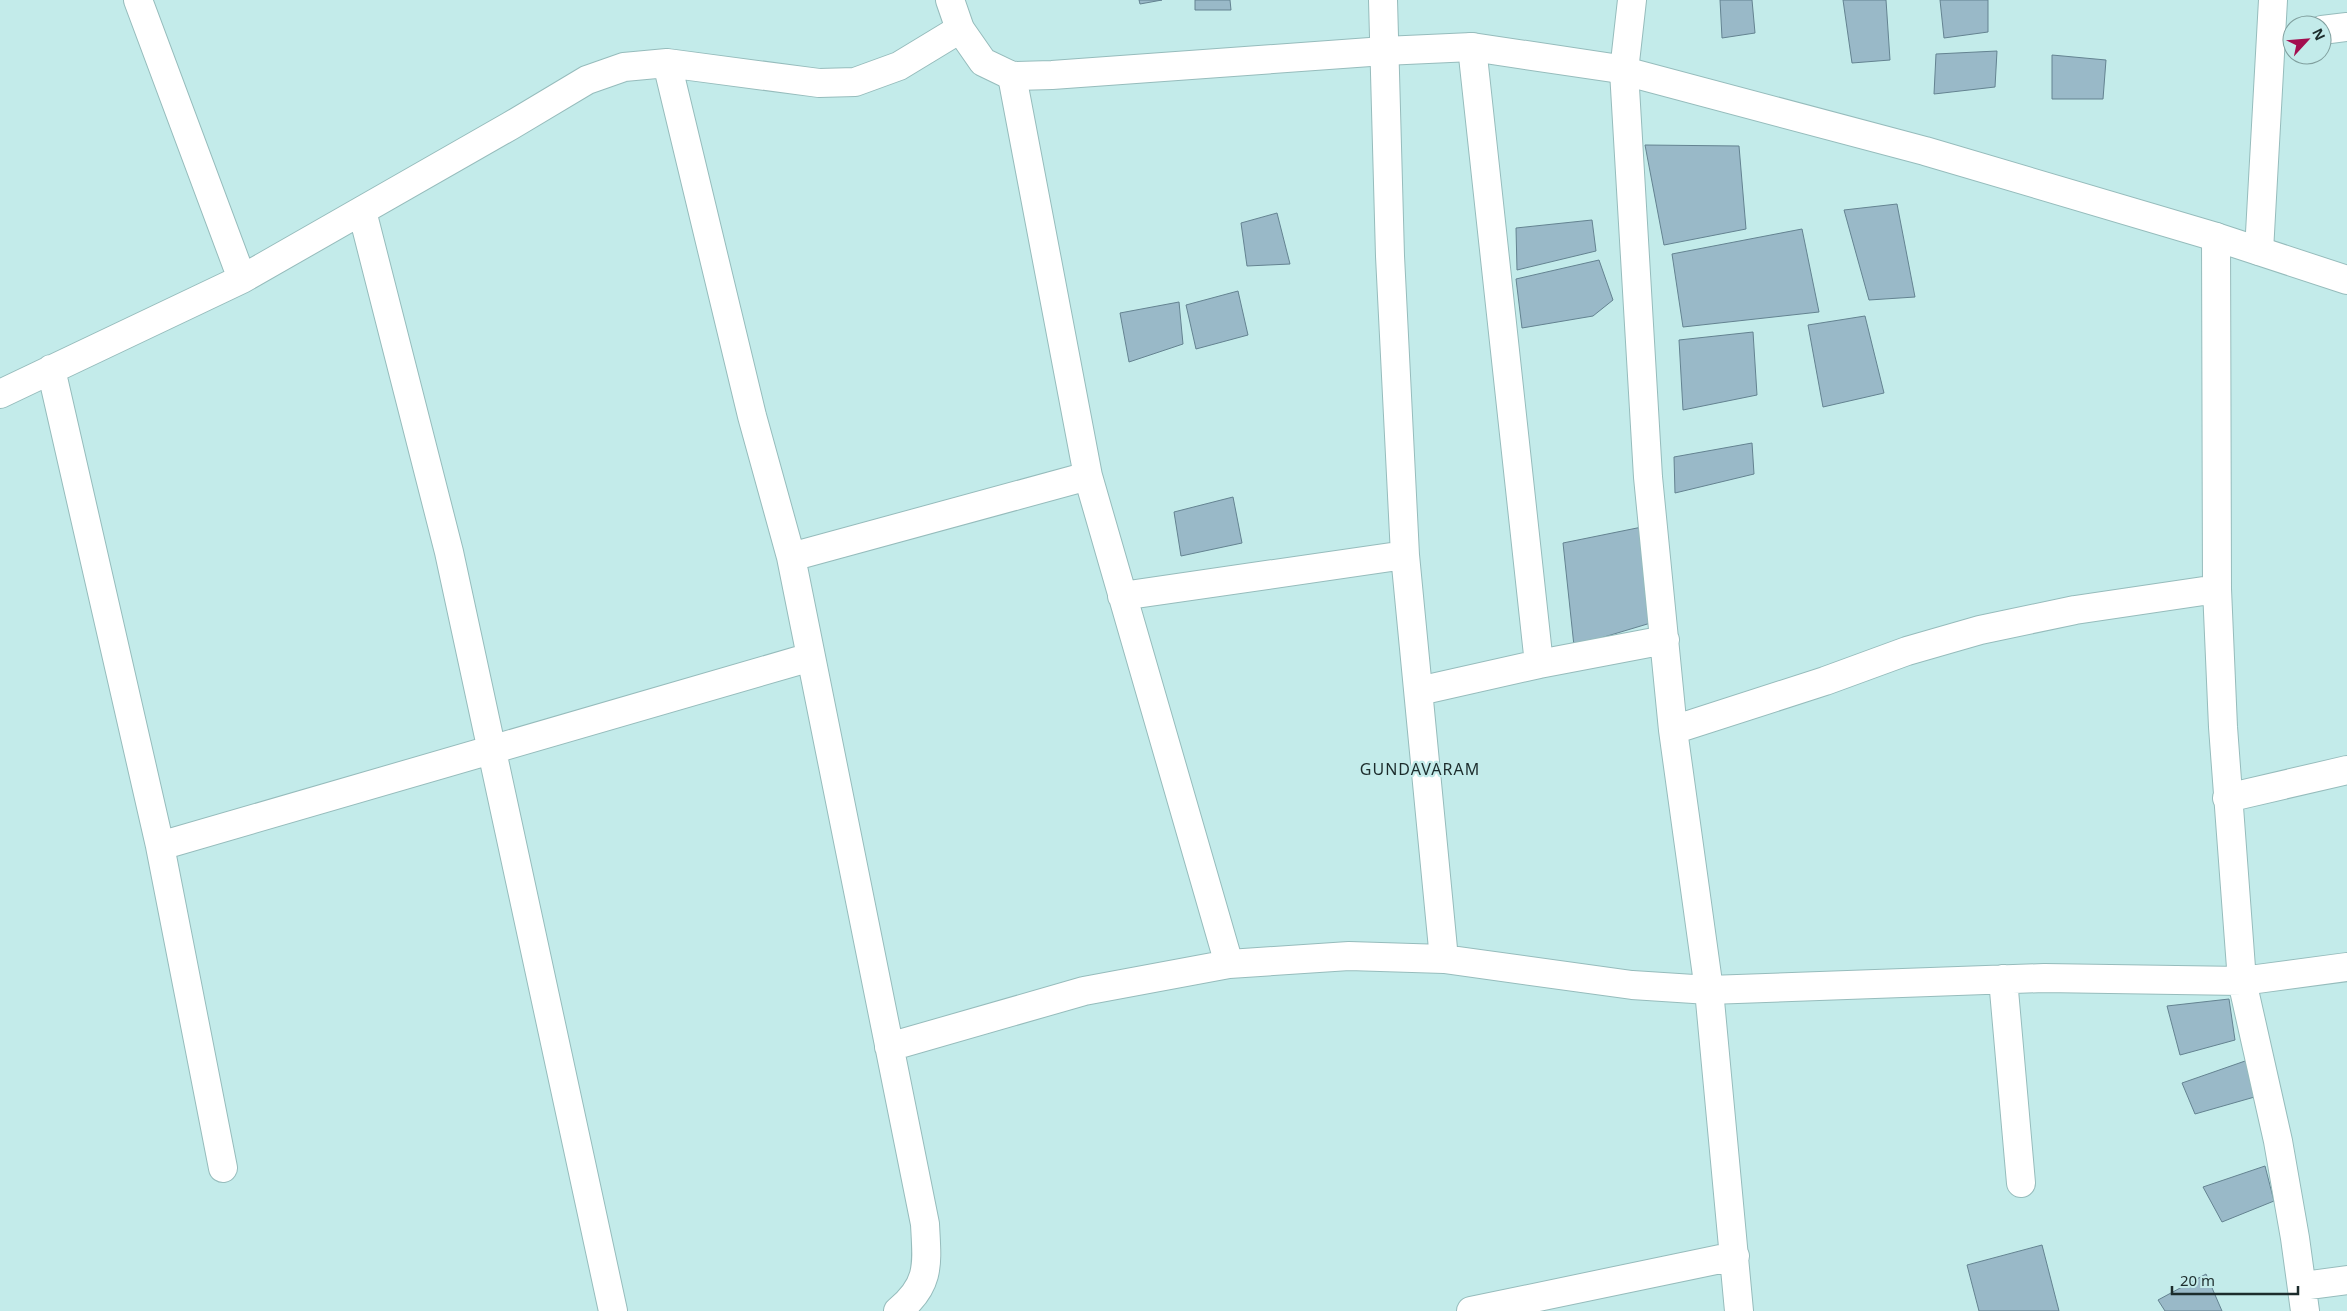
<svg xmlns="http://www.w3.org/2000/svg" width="2347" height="1311" font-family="'Noto Sans',sans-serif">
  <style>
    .building { fill: #99b9c8; stroke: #648391 }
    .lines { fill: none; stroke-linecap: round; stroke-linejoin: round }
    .minor-casing { stroke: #96bcbc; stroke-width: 30 }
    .major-casing { stroke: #96bcbc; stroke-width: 30 }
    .minor { stroke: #fff; stroke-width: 28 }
    .major { stroke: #fff; stroke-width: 28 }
    .labels { text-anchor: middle; stroke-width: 4.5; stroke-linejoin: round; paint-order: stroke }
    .quarter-label { font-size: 16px; letter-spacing: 1px; fill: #1c2c2c; stroke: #c3ebea }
  </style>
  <rect width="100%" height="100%" fill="#c3ebea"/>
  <!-- building -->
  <path class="building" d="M 1139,0 L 1162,0 L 1140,4 Z
    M 1195,0 L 1230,0 L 1231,10 L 1195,10 Z
    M 1720,0 L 1752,0 L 1755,33 L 1722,38 Z
    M 1843,0 L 1886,0 L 1890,60 L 1852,63 Z
    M 1940,0 L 1988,0 L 1988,32 L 1944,38 Z
    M 1997,51 L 1995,87 L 1934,94 L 1936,54 Z
    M 2052,55 L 2106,60 L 2103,99 L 2052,99 Z
    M 1645,145 L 1739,146 L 1746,229 L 1664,245 Z
    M 1897,204 L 1915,297 L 1869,300 L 1844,210 Z
    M 1277,213 L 1290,264 L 1247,266 L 1241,223 Z
    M 1592,220 L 1596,251 L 1517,270 L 1516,228 Z
    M 1802,229 L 1819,312 L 1683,327 L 1672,254 Z
    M 1599,260 L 1613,300 L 1593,316 L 1522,328 L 1516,279 Z
    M 1238,291 L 1248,335 L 1196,349 L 1186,305 Z
    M 1179,302 L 1183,344 L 1129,362 L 1120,313 Z
    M 1865,316 L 1884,393 L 1823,407 L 1808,325 Z
    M 1753,332 L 1757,395 L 1683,410 L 1679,340 Z
    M 1752,443 L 1754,474 L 1675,493 L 1674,457 Z
    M 1233,497 L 1242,543 L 1181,556 L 1174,512 Z
    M 1642,527 L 1654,622 L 1574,646 L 1563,543 Z
    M 2229,999 L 2235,1040 L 2180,1055 L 2167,1006 Z
    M 2248,1060 L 2258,1096 L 2195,1114 L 2182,1083 Z
    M 2265,1166 L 2274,1201 L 2222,1222 L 2203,1187 Z
    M 2042,1245 L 2059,1311 L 1979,1311 L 1967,1265 Z
    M 2206,1274 L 2222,1311 L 2165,1311 L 2158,1300 Z"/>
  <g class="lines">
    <defs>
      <path id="minor" d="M 138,0 L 242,279
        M 1383,0 L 1390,256 L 1405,555 L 1444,959
        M 1632,0 L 1624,71 L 1648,477 L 1673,730 L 1709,990 L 1739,1311
        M 2322,30 L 2347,27
        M 1472,47 L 1539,664
        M 667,63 L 752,416 L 791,557 L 925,1224 C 927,1263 931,1284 898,1311
        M 1012,76 L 1088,476 L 1229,964
        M 362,211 L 449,552 L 613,1311
        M 2216,237 L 2217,589 L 2223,727 L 2242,981 L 2278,1141 L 2295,1238 L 2305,1311
        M 2259,251 L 2273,0
        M 51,369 L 160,846 L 811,657
        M 0,394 L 242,279 L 510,126 L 587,80 L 624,67 L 667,63 L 819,83 L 855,82 L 899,66 L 960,29
        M 791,557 L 1088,476
        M 1122,596 L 1405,555
        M 1419,691 L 1539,664 L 1665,640
        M 1673,730 L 1825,681 L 1907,651 L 1980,630 L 2075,610 L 2217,589
        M 2227,798 L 2347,770
        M 160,846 L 223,1168
        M 2003,979 L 2021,1183
        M 889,1047 L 1084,991 L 1229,964 L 1349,956 L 1444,959 L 1632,985 L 1709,990 L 2044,978 L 2242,981 L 2347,967
        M 2303,1286 L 2347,1280
        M 1471,1311 L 1735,1256"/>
      <path id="major" d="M 950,0 L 960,29 L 983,62 L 1012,76 L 1052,75 L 1384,51 L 1472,47 L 1613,68 L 1925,151 L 2216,237 L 2347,280"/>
    </defs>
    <!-- minor casing -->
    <use href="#minor" class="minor-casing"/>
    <!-- major casing -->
    <use href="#major" class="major-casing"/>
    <!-- minor -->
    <use href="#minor" class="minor"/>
    <!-- major -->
    <use href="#major" class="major"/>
  </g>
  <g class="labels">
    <!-- quarter labels -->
    <g class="quarter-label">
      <text x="1420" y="775">GUNDAVARAM</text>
    </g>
  </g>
  <!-- north arrow -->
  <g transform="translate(2307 40) rotate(64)"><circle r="24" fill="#c3ebea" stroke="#809f9e"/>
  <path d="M0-4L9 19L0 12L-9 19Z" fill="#a30e4f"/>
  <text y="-8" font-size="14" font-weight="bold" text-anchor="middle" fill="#1c2c2c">N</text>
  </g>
  <!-- scale -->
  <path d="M2172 1286v8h126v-8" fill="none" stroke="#1c2c2c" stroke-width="2.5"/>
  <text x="2180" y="1286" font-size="15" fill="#1c2c2c" stroke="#c3ebea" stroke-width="4" paint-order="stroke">20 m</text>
</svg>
